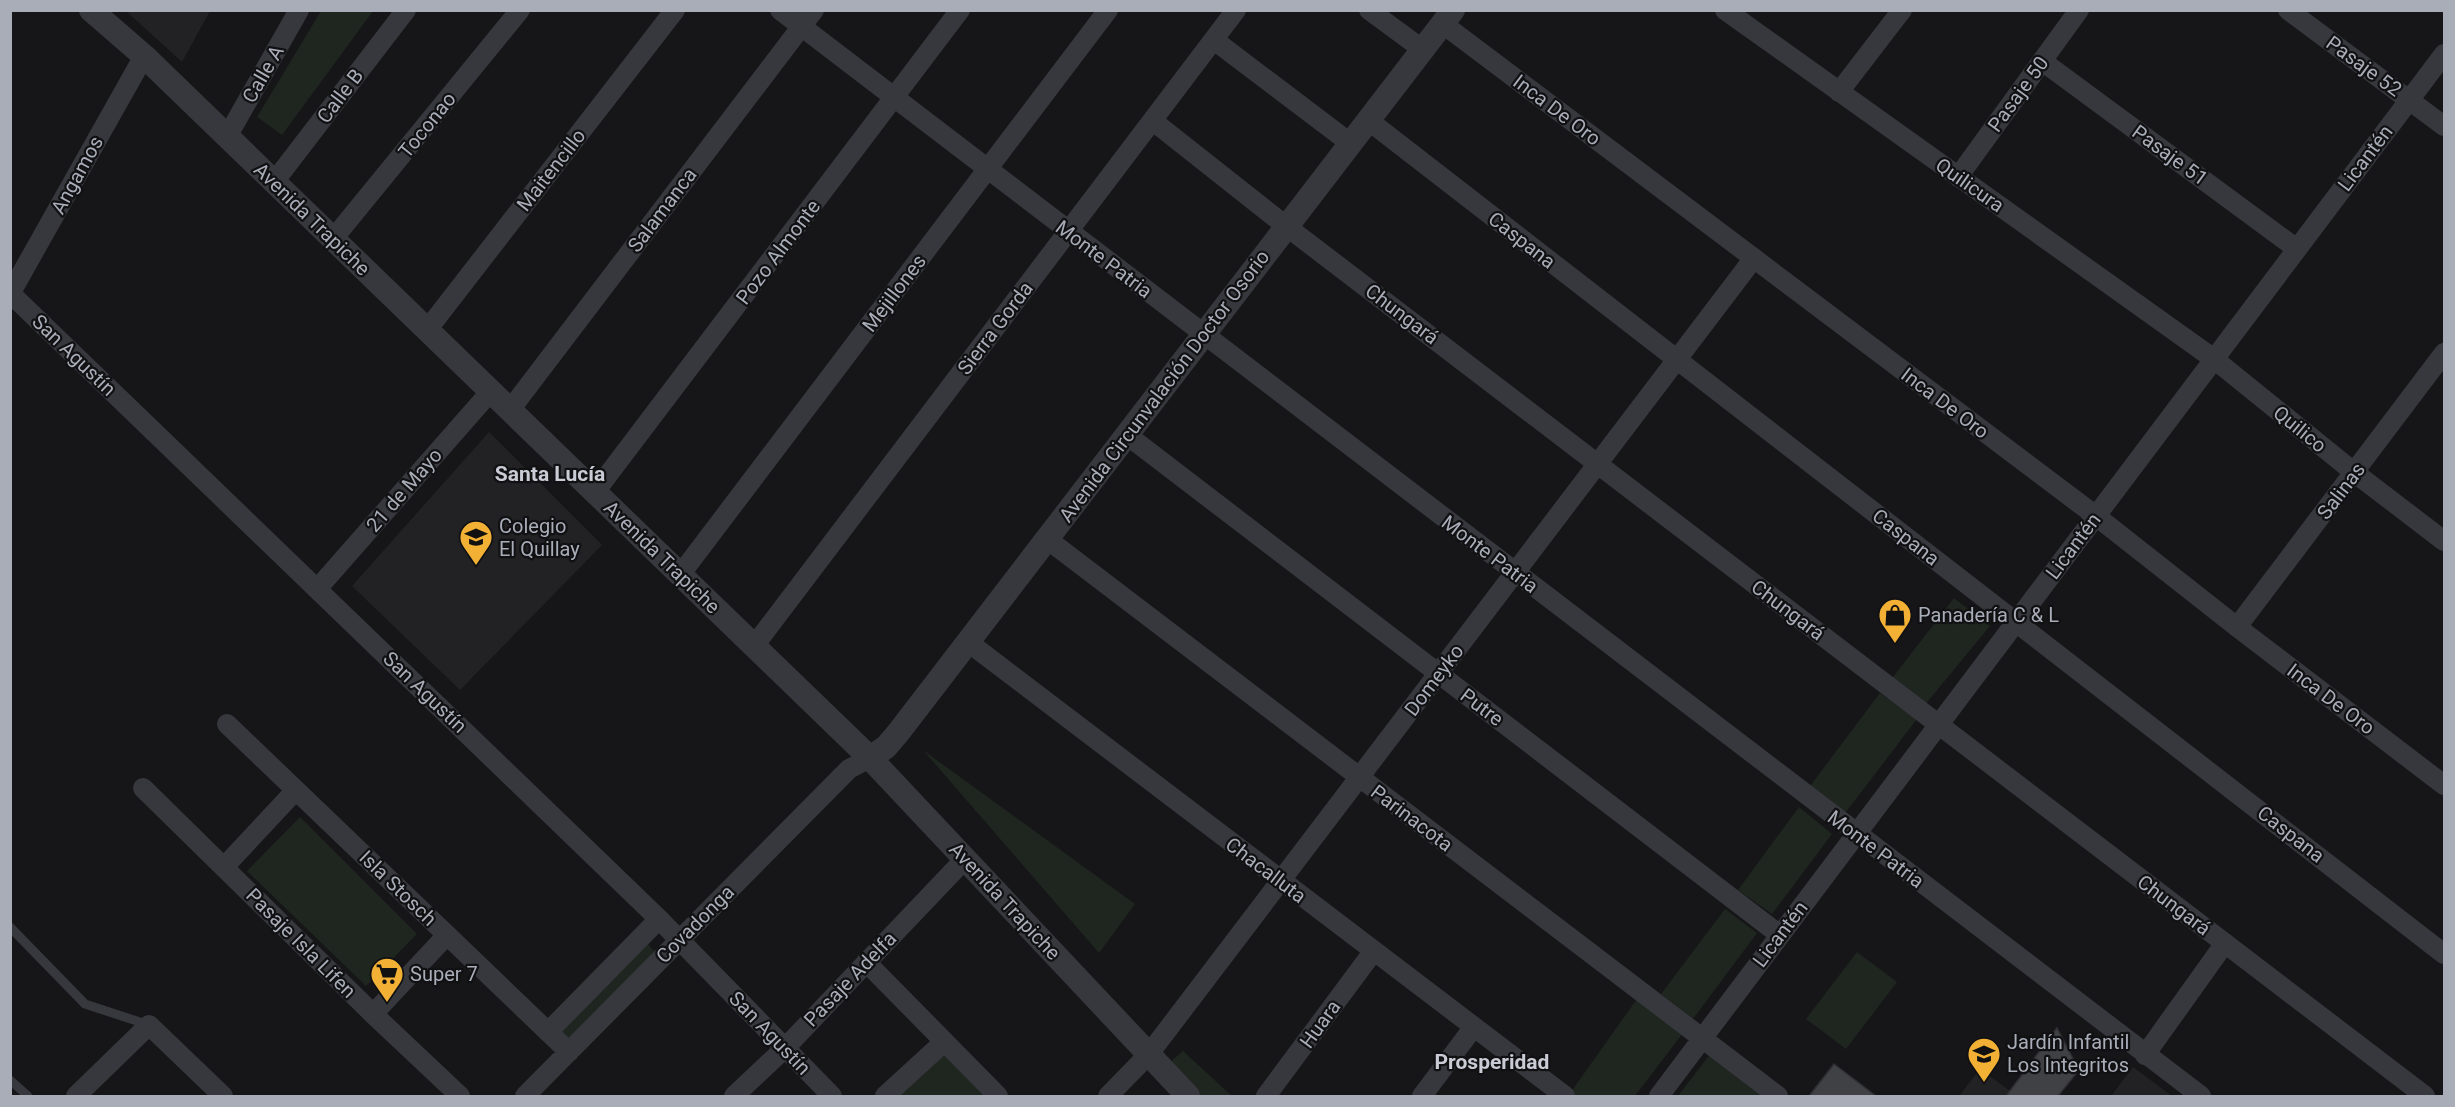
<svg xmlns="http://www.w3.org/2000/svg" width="2455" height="1107" font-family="Roboto,sans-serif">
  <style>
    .built { fill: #222225 }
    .green { fill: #1e261f }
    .building { fill: #404145; stroke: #303034; stroke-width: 1.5 }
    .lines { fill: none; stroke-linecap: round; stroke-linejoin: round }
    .service { stroke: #37383d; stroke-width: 9 }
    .minor { stroke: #37383d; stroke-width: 20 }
    .tertiary { stroke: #37383d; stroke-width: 24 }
    .labels { text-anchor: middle; stroke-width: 4.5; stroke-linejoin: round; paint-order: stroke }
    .street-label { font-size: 20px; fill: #a8adb8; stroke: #111113 }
    .poi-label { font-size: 20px; fill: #a8adb8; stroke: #111113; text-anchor: start }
    .neighbourhood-label { font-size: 21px; font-weight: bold; fill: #c9ccd4; stroke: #111113 }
  </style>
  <rect width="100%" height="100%" fill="#161618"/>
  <!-- built -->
  <path class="built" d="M 126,11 L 210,11 L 182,62 Z
    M 489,432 L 602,545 L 460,690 L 352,586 Z
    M 2133,1067 L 2172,1096 L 2111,1096 Z
    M 1980,1069 L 2017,1096 L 1959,1096 Z"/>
  <!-- green -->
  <path class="green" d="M 321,11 L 373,11 L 282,135 L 257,117 Z
    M 1954,598 L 1990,626 L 1924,706 L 1890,681 Z
    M 1880,693 L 1917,719 L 1843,816 L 1807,790 Z
    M 923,750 L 1135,904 L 1099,953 Z
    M 1799,807 L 1832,834 L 1772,914 L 1738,890 Z
    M 300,817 L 417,934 L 366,986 L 247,871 Z
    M 1725,909 L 1757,933 L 1693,1019 L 1661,994 Z
    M 648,944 L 659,957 L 570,1044 L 557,1033 Z
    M 1857,952 L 1897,982 L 1846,1049 L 1806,1019 Z
    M 1637,999 L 1683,1033 L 1635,1096 L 1568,1096 Z
    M 943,1045 L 995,1096 L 888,1096 Z
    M 1183,1051 L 1232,1096 L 1202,1096 L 1169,1063 Z
    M 1711,1053 L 1767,1096 L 1678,1096 Z"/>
  <!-- building -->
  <path class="building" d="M 2057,1028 L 2079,1070 L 2058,1096 L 2006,1096 Z
    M 1834,1064 L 1876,1096 L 1809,1096 Z"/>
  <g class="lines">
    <!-- service -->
    <path class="service" d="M 10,927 L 85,1004 L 149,1025
      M 10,1080 L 28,1096"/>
    <!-- minor -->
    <path class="minor" d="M 780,10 L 2201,1096
      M 1369,10 L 1422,49
      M 1725,10 L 2214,359 L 2355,473 L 2444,541
      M 2288,10 L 2444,126
      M 1443,24 L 2096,516 L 2237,627 L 2444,785
      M 1214,40 L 1350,143
      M 2042,61 L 2297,249
      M 1839,92 L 1902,10
      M 1368,120 L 2444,954
      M 1153,121 L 1286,226 L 2425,1096
      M 227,137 L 299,10
      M 1958,177 L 2079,10
      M 274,182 L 406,10
      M 333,239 L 520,10
      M 10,293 L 659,919 L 832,1096
      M 10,294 L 144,56
      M 427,330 L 675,10
      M 510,410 L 814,10
      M 1127,435 L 1780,935
      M 595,492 L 960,10
      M 1047,539 L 1778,1096
      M 680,575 L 1108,10
      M 318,588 L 491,391
      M 2237,627 L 2444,353
      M 968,642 L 1565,1096
      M 754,646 L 1236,10
      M 227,724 L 569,1052
      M 143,788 L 373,1014 L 460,1096
      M 224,867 L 296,790
      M 866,962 L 998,1096
      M 373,1014 L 447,935
      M 548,1032 L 659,919
      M 2145,1055 L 2225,943
      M 76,1096 L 149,1025 L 223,1096
      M 525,1096 L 849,769 L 870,758
      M 734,1096 L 785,1048 L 965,859
      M 885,1096 L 944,1042
      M 1108,1096 L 1149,1054 L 1754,258
      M 1266,1096 L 1373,952
      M 1422,1096 L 1473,1028
      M 1659,1096 L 2444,54"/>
    <!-- tertiary -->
    <path class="tertiary" d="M 91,10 L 144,56 L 870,758 L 1188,1096
      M 870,758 L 886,747 L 898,733 L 1453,10"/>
  </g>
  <!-- icons -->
  <defs>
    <symbol id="school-pin" viewBox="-11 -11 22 30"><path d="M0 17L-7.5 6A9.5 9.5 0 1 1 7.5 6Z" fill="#f2b134" stroke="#111113"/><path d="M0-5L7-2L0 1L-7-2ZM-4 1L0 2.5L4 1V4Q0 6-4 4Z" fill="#111"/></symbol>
    <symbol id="shop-pin" viewBox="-11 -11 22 30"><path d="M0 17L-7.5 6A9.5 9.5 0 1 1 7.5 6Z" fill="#f2b134" stroke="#111113"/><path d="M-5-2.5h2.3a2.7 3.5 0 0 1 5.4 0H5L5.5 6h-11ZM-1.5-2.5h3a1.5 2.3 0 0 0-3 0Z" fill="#111"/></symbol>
    <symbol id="supermarket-pin" viewBox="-11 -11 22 30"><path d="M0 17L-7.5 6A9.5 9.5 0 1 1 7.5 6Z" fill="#f2b134" stroke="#111113"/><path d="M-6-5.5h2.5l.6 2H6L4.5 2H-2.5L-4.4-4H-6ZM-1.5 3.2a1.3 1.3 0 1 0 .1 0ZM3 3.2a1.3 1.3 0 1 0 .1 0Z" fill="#111"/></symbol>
  </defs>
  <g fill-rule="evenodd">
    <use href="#school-pin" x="457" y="518" width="38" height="52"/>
    <use href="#shop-pin" x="1876" y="596" width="38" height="52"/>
    <use href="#supermarket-pin" x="368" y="955" width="38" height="52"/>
    <use href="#school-pin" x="1965" y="1035" width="38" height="52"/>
  </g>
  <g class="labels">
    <!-- street labels -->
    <g class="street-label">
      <text transform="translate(2364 66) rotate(36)" y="7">Pasaje 52</text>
      <text transform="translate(263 74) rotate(-60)" y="7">Calle A</text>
      <text transform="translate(2018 94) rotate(-54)" y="7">Pasaje 50</text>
      <text transform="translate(340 96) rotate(-53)" y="7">Calle B</text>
      <text transform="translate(1557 110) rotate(37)" y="7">Inca De Oro</text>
      <text transform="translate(427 125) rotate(-51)" y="7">Toconao</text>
      <text transform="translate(2170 155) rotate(36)" y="7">Pasaje 51</text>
      <text transform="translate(2365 158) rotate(-53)" y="7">Licantén</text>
      <text transform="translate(551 170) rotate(-52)" y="7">Maitencillo</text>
      <text transform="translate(77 175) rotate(-61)" y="7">Angamos</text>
      <text transform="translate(1970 185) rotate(35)" y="7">Quilicura</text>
      <text transform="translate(662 210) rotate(-53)" y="7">Salamanca</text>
      <text transform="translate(312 219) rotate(44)" y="7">Avenida Trapiche</text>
      <text transform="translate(1522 240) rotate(38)" y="7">Caspana</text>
      <text transform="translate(778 252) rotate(-53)" y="7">Pozo Almonte</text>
      <text transform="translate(1104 259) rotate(37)" y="7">Monte Patria</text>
      <text transform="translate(894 293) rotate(-53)" y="7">Mejillones</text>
      <text transform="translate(1402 314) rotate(37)" y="7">Chungará</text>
      <text transform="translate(995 328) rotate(-53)" y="7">Sierra Gorda</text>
      <text transform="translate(74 355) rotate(44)" y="7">San Agustín</text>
      <text transform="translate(1164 386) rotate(-53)" y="7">Avenida Circunvalación Doctor Osorio</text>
      <text transform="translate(1945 403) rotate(37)" y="7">Inca De Oro</text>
      <text transform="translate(2300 429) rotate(39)" y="7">Quilico</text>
      <text transform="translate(404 490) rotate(-49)" y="7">21 de Mayo</text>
      <text transform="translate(2341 491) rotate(-53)" y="7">Salinas</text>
      <text transform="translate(1906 537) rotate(38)" y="7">Caspana</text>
      <text transform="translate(2073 546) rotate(-53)" y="7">Licantén</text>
      <text transform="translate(1490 554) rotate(37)" y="7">Monte Patria</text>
      <text transform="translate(662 557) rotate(44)" y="7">Avenida Trapiche</text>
      <text transform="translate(1788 610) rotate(37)" y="7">Chungará</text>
      <text transform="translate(1434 680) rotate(-53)" y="7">Domeyko</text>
      <text transform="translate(425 692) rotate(44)" y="7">San Agustín</text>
      <text transform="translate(2331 699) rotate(37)" y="7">Inca De Oro</text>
      <text transform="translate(1482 707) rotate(37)" y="7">Putre</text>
      <text transform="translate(1412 818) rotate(37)" y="7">Parinacota</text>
      <text transform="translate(2291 834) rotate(38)" y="7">Caspana</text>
      <text transform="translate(1876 849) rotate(37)" y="7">Monte Patria</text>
      <text transform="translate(1266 870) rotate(37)" y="7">Chacalluta</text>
      <text transform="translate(398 888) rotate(44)" y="7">Isla Stosch</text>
      <text transform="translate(1005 901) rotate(47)" y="7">Avenida Trapiche</text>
      <text transform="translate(2174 905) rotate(37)" y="7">Chungará</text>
      <text transform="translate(695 924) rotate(-45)" y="7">Covadonga</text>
      <text transform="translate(1780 934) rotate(-53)" y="7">Licantén</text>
      <text transform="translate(301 943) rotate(45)" y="7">Pasaje Isla Lifen</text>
      <text transform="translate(850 979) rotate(-46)" y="7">Pasaje Adelfa</text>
      <text transform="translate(1320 1024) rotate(-54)" y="7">Huara</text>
      <text transform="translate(770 1033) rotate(46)" y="7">San Agustín</text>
    </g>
    <!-- poi labels -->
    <g class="poi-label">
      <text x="499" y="533">Colegio<tspan x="499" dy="23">El Quillay</tspan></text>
      <text x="1918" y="622">Panadería C &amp; L</text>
      <text x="410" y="981">Super 7</text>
      <text x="2007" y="1049">Jardín Infantil<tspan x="2007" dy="23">Los Integritos</tspan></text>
    </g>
    <!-- neighbourhood labels -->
    <g class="neighbourhood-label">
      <text x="550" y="481">Santa Lucía</text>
      <text x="1492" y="1069">Prosperidad</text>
    </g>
  </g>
  <!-- border -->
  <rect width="2455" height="1107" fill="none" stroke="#a8adb8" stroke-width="24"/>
</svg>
